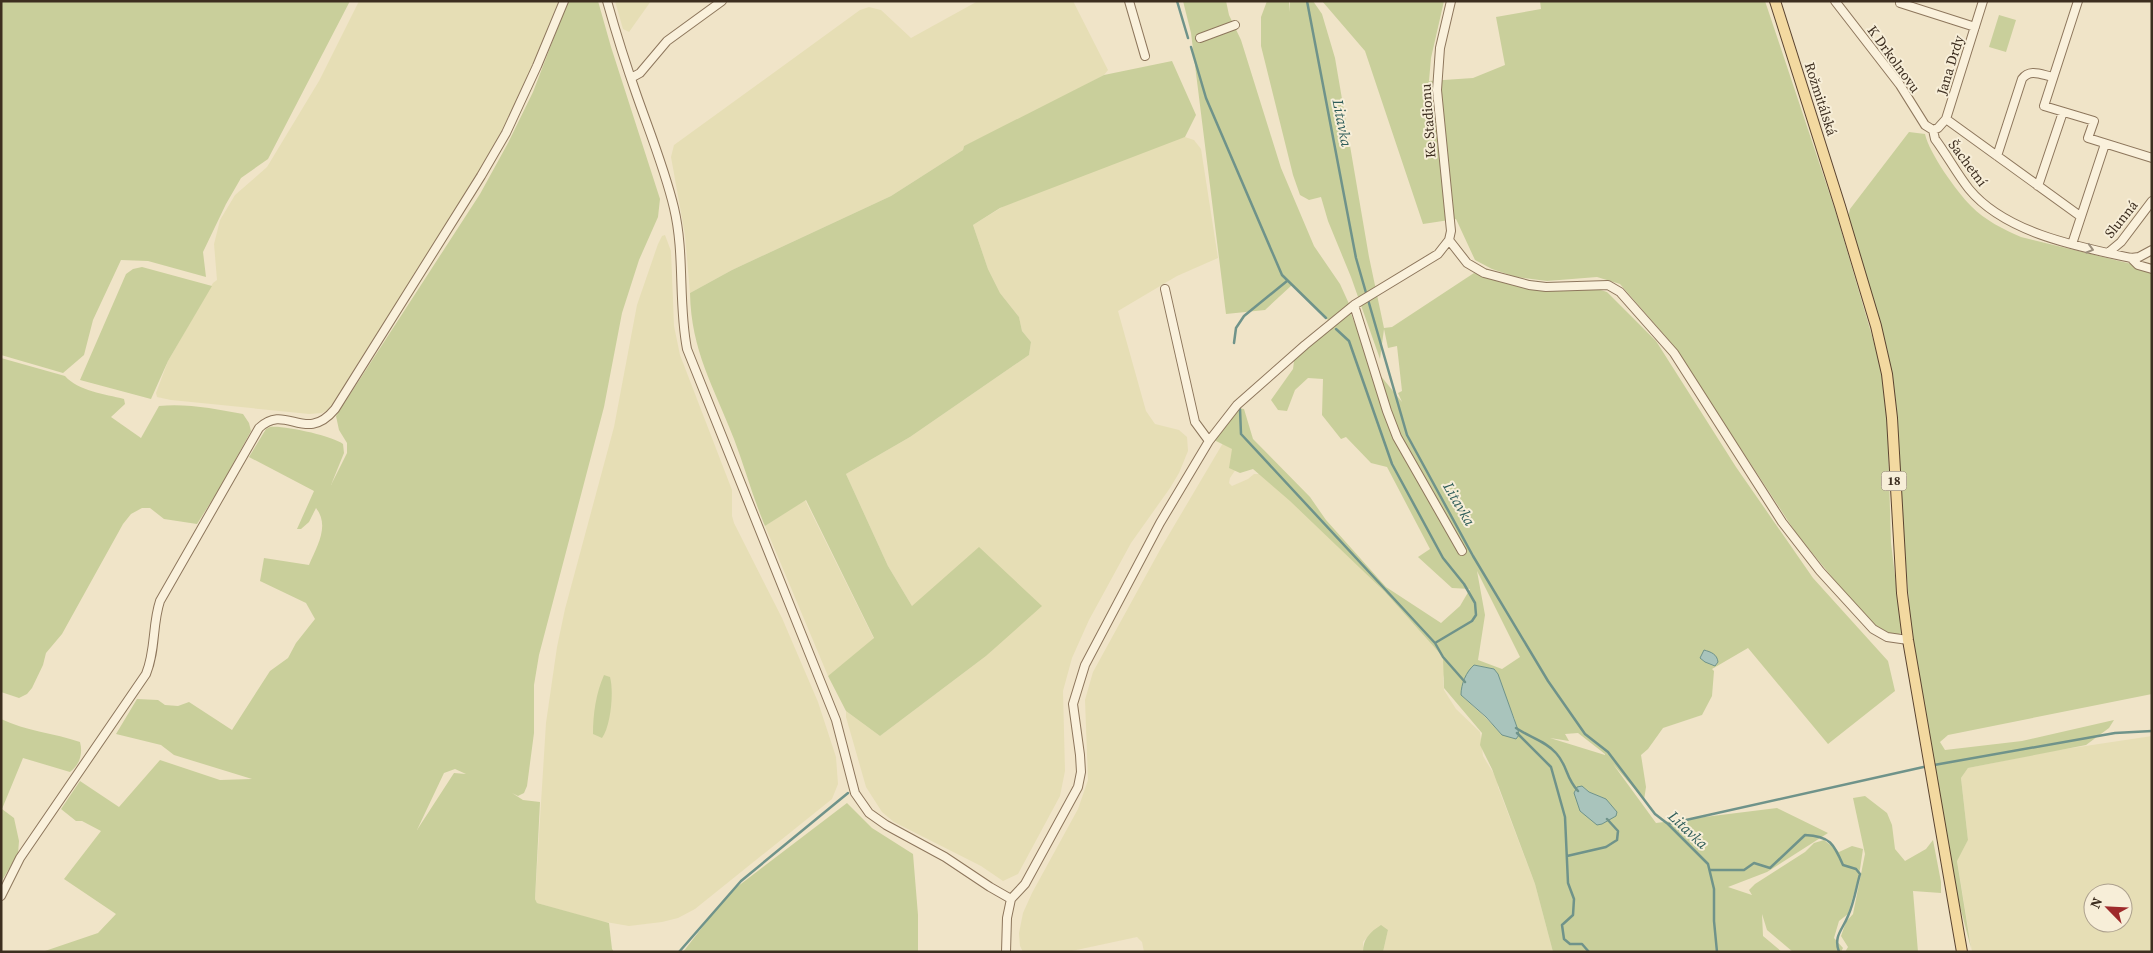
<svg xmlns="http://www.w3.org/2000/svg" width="2153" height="953" font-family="'Source Serif 4',serif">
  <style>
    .farmland { fill: #e6deb5; fill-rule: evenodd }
    .green { fill: #c9cf9b; fill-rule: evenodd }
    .water { fill: #a9c4bc; stroke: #6f938a }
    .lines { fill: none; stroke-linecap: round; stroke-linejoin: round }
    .stream { stroke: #6f938a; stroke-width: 2.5 }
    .minor-casing { stroke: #8d765c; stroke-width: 10 }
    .major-casing { stroke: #5b4430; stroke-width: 12 }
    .minor { stroke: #faf1dc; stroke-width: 8 }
    .major { stroke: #f3d9a0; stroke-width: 10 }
    .oneway { stroke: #9c907e }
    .labels { text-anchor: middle; stroke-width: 4; stroke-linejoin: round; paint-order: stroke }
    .shield { fill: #f7eed8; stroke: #756857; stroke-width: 1 }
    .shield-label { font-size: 12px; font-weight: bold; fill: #3d2e20 }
    .street-label { font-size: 14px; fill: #3d2e20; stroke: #f7eed8 }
    .water-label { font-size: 15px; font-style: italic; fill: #2f5d5a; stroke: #f7eed8 }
  </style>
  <rect width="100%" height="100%" fill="#f0e4c8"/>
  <!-- farmland -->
  <path class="farmland" d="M 359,1 L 560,1 L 540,56 L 510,119 L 460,206 L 358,363 L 332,408 L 322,413 L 309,414 L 171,400 L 157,397 L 156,393 L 168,361 L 213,283 L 217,280 L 214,244 L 220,220 L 235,195 L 267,167 L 319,81 Z
    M 615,1 L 651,1 L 629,32 L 623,29 Z
    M 978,1 L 1073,1 L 1108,70 L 1104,75 L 1039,110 L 964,146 L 963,150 L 891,196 L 732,270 L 690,293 L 685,235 L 671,157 L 674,145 L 860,10 L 869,7 L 881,10 L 911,38 Z
    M 1185,137 L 1194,140 L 1201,149 L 1218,258 L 1177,276 L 1118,311 L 1146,411 L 1155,424 L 1179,430 L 1187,437 L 1188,451 L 1179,473 L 1170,488 L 1131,543 L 1089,620 L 1072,658 L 1063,691 L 1065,771 L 1060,796 L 1018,874 L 1003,881 L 981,866 L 894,822 L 882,812 L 866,787 L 846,717 L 846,711 L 880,736 L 986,656 L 1009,634 L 912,606 L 888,566 L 846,474 L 910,437 L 1029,355 L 1031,342 L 1022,331 L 1019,317 L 1000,293 L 988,269 L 973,225 L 1004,206 L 1169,141 Z
    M 665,235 L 671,251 L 674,326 L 680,355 L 732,490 L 732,516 L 734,523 L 782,618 L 818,702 L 836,757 L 838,784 L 832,799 L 695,909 L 678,918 L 662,922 L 629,926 L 600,921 L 537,903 L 535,899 L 546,723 L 557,647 L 565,609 L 614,427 L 637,305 L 658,244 L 662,236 Z
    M 1223,443 L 1231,443 L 1242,460 L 1230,478 L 1229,483 L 1232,486 L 1248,479 L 1254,474 L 1262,474 L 1347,550 L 1443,657 L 1447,663 L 1443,678 L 1444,690 L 1456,709 L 1480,732 L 1483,756 L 1497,779 L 1498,787 L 1535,884 L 1553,952 L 1383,952 L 1388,930 L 1370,934 L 1363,942 L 1363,952 L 1144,952 L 1142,942 L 1137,937 L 1067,952 L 1023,952 L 1020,946 L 1019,933 L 1023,913 L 1032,893 L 1078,809 L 1088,780 L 1085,700 L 1093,672 L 1161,548 Z
    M 805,500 L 874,639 L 828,676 L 765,526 Z
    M 2152,736 L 2152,952 L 1972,952 L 1957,860 L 1968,840 L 1961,778 L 1968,768 L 2052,751 ZM 2093,893 L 2123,893 L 2123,923 L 2093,923 Z"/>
  <!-- green -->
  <path class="green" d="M 1,1 L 350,1 L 268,159 L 241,178 L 226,204 L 203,252 L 206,277 L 148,261 L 121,260 L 93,320 L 84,355 L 63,373 L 1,355 Z
    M 568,1 L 598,1 L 611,47 L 660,199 L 658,217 L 639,260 L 622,313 L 604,407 L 539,655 L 534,685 L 534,733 L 527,786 L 524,793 L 518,796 L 512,793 L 523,800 L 540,802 L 535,899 L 537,903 L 609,923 L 612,949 L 614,952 L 42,952 L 98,933 L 116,914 L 64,879 L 101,831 L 82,821 L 76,821 L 61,809 L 80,781 L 119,807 L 160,760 L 220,780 L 252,779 L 174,755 L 161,745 L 116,734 L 137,699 L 158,700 L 165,705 L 178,706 L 189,702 L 232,730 L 270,671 L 288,658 L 296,643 L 315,619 L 306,603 L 260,581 L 264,558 L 309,565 C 317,546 330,526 316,508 L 309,522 L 301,529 L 297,529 L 314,491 L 249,457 L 266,429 L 270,427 C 283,425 333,436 343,444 L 344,453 L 331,485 L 347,453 L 347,443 L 339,430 L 336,416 L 480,194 L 508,143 L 533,92 ZM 455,769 L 466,774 L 454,773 L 417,830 L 444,773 Z
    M 1183,1 L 1226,1 L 1229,15 L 1241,40 L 1281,168 L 1314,246 L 1340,284 L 1350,306 L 1330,322 L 1292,285 L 1265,310 L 1226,314 L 1191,33 Z
    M 1267,1 L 1289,1 L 1290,12 L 1290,1 L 1313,1 L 1322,14 L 1335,58 L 1369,257 L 1384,328 L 1392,327 L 1474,273 C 1497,281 1520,289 1545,290 C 1565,291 1588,285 1607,292 L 1656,341 L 1736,467 L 1813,578 L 1888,661 L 1895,691 L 1828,744 L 1748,648 L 1712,669 L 1714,671 L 1712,696 L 1702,715 L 1663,728 L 1648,749 L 1641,755 L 1646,787 L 1644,800 L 1613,764 L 1656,823 L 1777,808 L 1828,833 L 1767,872 L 1728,887 L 1752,895 L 1749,890 L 1755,884 L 1805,852 L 1814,843 L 1824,840 L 1839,852 L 1852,846 L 1863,849 L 1859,876 L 1848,914 L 1839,921 L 1834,938 L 1843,948 L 1841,952 L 1793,952 L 1767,930 L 1762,914 L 1763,936 L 1782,952 L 1553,952 L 1535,884 L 1492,769 L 1480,745 L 1482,733 L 1444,688 L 1443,657 L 1384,591 L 1290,501 L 1253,469 L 1240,473 L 1229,468 L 1232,449 L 1214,440 L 1213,429 L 1231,407 L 1244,409 L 1253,439 L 1310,497 L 1326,520 L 1386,587 L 1441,623 L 1460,606 L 1470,589 L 1452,588 L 1418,557 L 1430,549 L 1387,467 L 1371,463 L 1346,437 L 1341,439 L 1322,415 L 1323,379 L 1308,378 L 1295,390 L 1287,411 L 1278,410 L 1271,400 L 1293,369 L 1295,354 L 1349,309 L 1371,364 L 1402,402 L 1398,393 L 1402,391 L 1397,346 L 1388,348 L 1384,329 L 1380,359 L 1351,277 L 1328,221 L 1321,197 L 1309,200 L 1300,195 L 1293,175 L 1261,46 L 1261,17 ZM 1477,571 L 1520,657 L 1502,669 L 1478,660 L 1485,615 ZM 1474,665 L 1494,669 L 1515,720 L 1502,735 L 1485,717 L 1461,695 ZM 1578,733 L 1605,754 L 1605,755 L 1550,738 L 1569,741 L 1565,734 ZM 1582,786 L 1589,792 L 1606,799 L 1580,811 L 1578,803 Z
    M 1322,1 L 1444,1 L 1431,58 L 1429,81 L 1473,78 L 1505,65 L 1496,17 L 1541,9 L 1540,1 L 1765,1 L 1836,213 L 1882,370 L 1887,409 L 1891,543 L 1902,633 C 1888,638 1878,630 1868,621 L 1796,533 L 1673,345 L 1620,284 L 1597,277 L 1547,281 L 1516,277 L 1492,269 L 1475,260 L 1456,219 L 1423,224 L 1365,51 Z
    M 1999,15 L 2016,20 L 2006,52 L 1989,47 Z
    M 1172,61 L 1196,115 L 1185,137 L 1000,208 L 973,225 L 988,269 L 1000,293 L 1019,317 L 1022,331 L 1031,342 L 1029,355 L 910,437 L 846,474 L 888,566 L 912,606 L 979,547 L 1042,606 L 986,656 L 880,736 L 846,711 L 828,676 L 874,638 L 806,500 L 765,526 C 753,498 745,468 734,439 C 714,387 691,351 690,293 L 732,270 L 891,196 L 963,150 L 964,146 L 1104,75 Z
    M 1909,132 L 1925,134 C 1929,153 1957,192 1971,206 C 1984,220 2005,230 2021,237 L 2152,269 L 2152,694 L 1948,735 L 1940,742 L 1945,750 L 2022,741 L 2114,720 L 2109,728 L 2086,745 L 1968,768 L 1961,778 L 1968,840 L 1957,861 L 1971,948 L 1958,899 L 1912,641 L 1891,377 L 1887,349 L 1847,220 L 1850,209 Z
    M 142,267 L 212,286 L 168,361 L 151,399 L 80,380 L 126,274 L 133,269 Z
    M 1,358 L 65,376 C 78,391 105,394 124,399 L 125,404 L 111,417 L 141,438 L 159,406 C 186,403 216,409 243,414 L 249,423 L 251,431 L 221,486 L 197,524 L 164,519 L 150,508 L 142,508 L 131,514 L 123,524 L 62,634 L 46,653 L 43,665 L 32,688 L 27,694 L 19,698 L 1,692 Z
    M 604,675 L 610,677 C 614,691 611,726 602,738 L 593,734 C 593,714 596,693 604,675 Z
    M 1,719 C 26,731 54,733 80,742 C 83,754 80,764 70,772 L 23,758 L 2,809 L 14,818 L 19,841 L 18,854 L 1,882 Z
    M 1865,796 L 1887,813 L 1892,825 L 1895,849 L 1905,861 L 1926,849 L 1933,840 L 1941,882 L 1941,893 L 1913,891 L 1918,952 L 1845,952 L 1848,947 L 1841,936 L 1846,922 L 1853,914 L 1865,854 L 1853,798 Z
    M 847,803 L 872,828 L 913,854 L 918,915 L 918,952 L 683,952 L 729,893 Z
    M 1381,925 L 1388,930 L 1383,952 L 1363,952 C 1363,939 1370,932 1381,925 Z"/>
  <!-- water -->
  <path class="water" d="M 1704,650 C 1711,652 1717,654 1718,662 L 1715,666 L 1705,662 L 1700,658 Z
    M 1474,665 L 1494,669 L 1498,674 L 1518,730 L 1519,735 L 1516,739 L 1502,735 L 1486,717 L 1461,695 C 1461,684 1466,672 1474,665 Z
    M 1582,786 L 1589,792 L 1606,799 L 1617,812 L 1616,816 L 1602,824 L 1597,825 L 1580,811 L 1574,793 L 1577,787 Z"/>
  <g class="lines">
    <!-- stream -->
    <path class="stream" d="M 1177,1 L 1188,38
      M 1307,1 L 1356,258 L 1407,435 L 1473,556 L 1548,681 L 1585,734 L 1608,752 L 1655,814 L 1668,824 L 1708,864 L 1714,889 L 1714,921 L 1717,952
      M 1191,47 L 1206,98 L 1282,275 L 1326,318
      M 1336,329 L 1349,341 L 1392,464 L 1443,558 L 1464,584 L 1475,603 L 1476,615 L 1472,621 L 1435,643 L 1443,657 L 1465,682
      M 1234,343 L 1236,328 L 1244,316 L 1287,281
      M 1240,409 L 1241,434 L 1435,643
      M 1516,728 C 1529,737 1546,741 1556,753 C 1568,766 1565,777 1578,791
      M 1517,733 L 1551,767 L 1565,817 L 1568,883 L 1574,899 L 1573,915 L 1562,925 L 1564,939 L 1570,944 L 1582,944 L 1589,952
      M 1934,765 L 2115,733 L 2152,731
      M 1668,824 L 1928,766
      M 1567,856 L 1606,847 L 1617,840 L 1618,831 L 1607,819
      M 1710,870 L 1744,870 L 1754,863 L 1770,868 L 1805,835 C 1830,836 1834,844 1843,865 L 1856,869 L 1860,874 C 1856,888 1854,903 1848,916 C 1843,929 1833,936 1839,952
      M 679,952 L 741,881 L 848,793"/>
    <defs>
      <path id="minor" d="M 607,1 C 616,33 626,65 637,96 C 650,133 665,170 674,208 C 685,254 678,303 687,349 L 836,720 L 855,793 L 869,813 L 886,825 L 945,857 L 990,887 L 1011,899
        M 1129,1 L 1145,56
        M 1835,1 L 1900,85 L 1925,125 L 1933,130
        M 2078,1 L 2044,106 L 2094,121 L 2088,138 L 2152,158
        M 1900,3 L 1975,27
        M 1200,38 L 1235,25
        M 631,78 L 640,73 L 667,41 L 722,1
        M 1946,119 L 2080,216
        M 1933,130 L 1935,139 C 1947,155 1957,174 1969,189 C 2005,233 2079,247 2131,258 L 2139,257 L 2152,250
        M 1933,130 L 1938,128 L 1946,119 L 1983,1
        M 1997,156 L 2022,79 C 2030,68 2042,75 2053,77
        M 2038,186 L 2063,112
        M 1449,240 L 1467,263 L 1484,273 L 1529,285 L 1546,287 L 1608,285 L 1620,292 L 1674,353 L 1782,522 L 1820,571 L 1873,629 L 1887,637 L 1908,640
        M 2072,244 L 2105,144
        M 2109,252 L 2121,242 L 2152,201
        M 2131,258 L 2138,265 L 2152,269
        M 1165,289 L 1195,422 L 1209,441
        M 1354,305 L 1387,411 L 1397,437 L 1462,551
        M 1,896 L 20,858 L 146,674 C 156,650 152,625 160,601 L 259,428 C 286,402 305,445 335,409 L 481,176 L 506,133 L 537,66 L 564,1
        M 1006,952 L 1007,918 L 1011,899 L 1025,884 L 1078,787 L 1081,772 L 1080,755 L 1073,704 L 1085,665 L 1160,523 L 1209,441 L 1237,405 L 1305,345 L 1354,305 L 1438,254 L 1449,240 L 1451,231 L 1437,90 L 1440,48 L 1451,1"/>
      <path id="major" d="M 1775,1 L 1840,206 L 1876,326 L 1887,374 L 1892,418 L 1902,593 L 1908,640 L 1962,952"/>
    </defs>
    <!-- minor casing -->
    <use href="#minor" class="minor-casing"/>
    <!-- major casing -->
    <use href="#major" class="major-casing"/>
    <!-- minor -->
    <use href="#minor" class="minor"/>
    <!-- major -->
    <use href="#major" class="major"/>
  </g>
  <!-- one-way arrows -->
  <defs><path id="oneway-chevron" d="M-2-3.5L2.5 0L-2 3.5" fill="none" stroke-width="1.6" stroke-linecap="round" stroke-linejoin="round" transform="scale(1.25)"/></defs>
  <use class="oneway" href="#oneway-chevron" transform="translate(2090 249) rotate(16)"/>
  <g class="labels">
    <!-- shield labels -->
    <rect class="shield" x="1881.5" y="471.5" width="25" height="19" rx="4"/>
    <g class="shield-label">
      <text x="1894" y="485">18</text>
    </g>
    <!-- street labels -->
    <g class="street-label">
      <text transform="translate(1894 59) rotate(54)" y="5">K Drkolnovu</text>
      <text transform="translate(1950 65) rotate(-73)" y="5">Jana Drdy</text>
      <text transform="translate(1821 99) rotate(72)" y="5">Rožmitálská</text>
      <text transform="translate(1428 121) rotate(-94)" y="5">Ke Stadionu</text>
      <text transform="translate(1968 163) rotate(53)" y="5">Šachetní</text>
      <text transform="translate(2121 219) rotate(-51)" y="5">Slunná</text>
    </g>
    <!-- water labels -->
    <g class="water-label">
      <text transform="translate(1342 123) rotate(79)" y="5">Litavka</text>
      <text transform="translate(1459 504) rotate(60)" y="5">Litavka</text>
      <text transform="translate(1688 830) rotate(43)" y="5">Litavka</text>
    </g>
  </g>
  <!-- border -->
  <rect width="2153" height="953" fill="none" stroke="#3d2e20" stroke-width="5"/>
  <!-- north arrow -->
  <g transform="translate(2108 908) rotate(294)"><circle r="24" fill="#f7eed8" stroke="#ada18e"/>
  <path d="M0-4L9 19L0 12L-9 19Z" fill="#9e2a2b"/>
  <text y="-8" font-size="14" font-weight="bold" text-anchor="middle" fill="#3d2e20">N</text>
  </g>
</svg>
